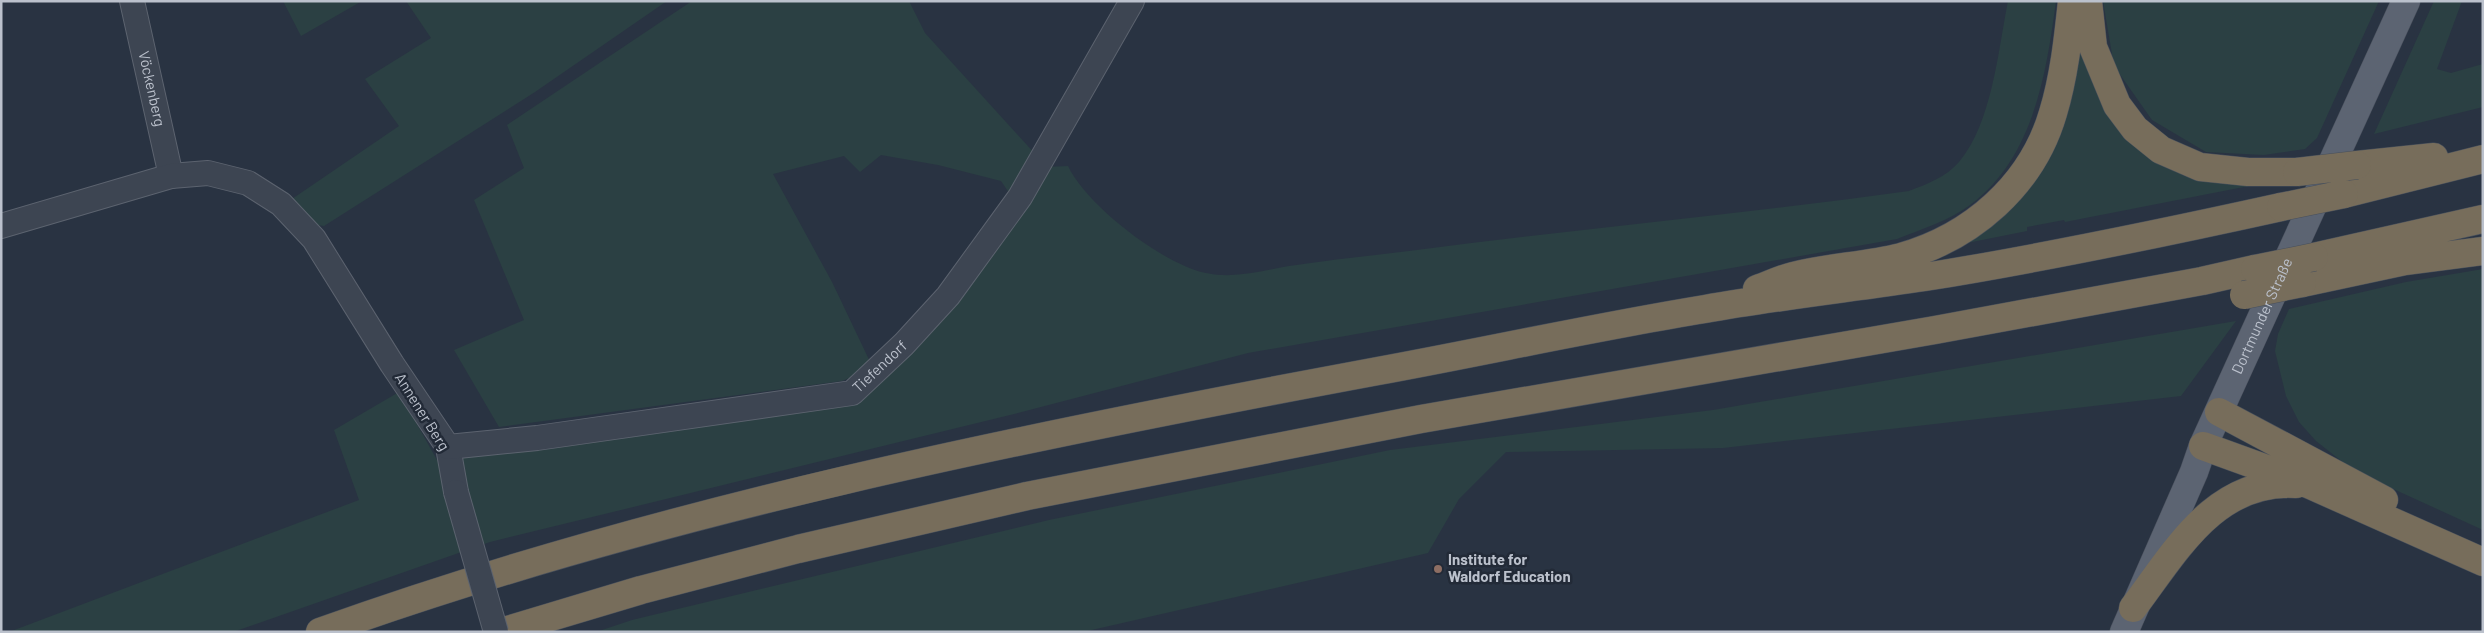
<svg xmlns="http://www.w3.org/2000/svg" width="2484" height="633" font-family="Barlow,sans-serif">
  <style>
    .green { fill: #2b4043 }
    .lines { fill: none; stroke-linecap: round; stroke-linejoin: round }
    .minor-casing { stroke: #5c636f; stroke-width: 26 }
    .major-casing { stroke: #474e5b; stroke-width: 29 }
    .highway-casing { stroke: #48505c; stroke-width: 29 }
    .minor { stroke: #3d4552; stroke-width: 24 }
    .major { stroke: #5c6472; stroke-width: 28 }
    .highway { stroke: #776d5b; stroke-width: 28 }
    .minor-bridge-casing { stroke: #5c636f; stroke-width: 26; stroke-linecap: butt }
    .highway-bridge-casing { stroke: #48505c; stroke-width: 29; stroke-linecap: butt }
    .minor-bridge { stroke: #3d4552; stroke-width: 24 }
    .highway-bridge { stroke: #776d5b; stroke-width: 28 }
    .education-dot { fill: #8d6e63; stroke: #222a37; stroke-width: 2 }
    .labels { text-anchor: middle; stroke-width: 5; stroke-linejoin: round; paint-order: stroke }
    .street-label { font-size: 15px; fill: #bbc1cc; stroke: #222a37 }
    .poi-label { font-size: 15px; font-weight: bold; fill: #bbc1cc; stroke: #222a37; text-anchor: start }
  </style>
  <rect width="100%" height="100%" fill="#293342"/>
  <!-- green -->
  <path class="green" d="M 283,1 L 362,1 L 301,36 Z
    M 406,1 L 667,1 L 535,92 L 324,226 L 311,224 L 292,199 L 399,126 L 365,79 L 431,38 Z
    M 692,1 L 909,1 L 925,33 L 1047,167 L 1068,166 C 1086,205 1164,265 1206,273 C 1234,279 1261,271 1289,266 C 1329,260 1369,256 1409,251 C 1575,229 1742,214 1909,191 C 1927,184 1946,177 1959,162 C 1992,123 1998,51 2008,1 L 2056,1 C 2046,76 2033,158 1970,205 C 1948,221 1922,229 1897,239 L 1248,353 L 1010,415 L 490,542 L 233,632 L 9,632 L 359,500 L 334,430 L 399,392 L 437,460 L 863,393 L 1022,212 L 1001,181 L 938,165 L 881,155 L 860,172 L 844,156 L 773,174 L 832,282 L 873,368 L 842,381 L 499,427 L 454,350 L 524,320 L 474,200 L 524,168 L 507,125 Z
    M 2103,1 L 2379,1 L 2317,138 L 2305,149 L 2264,155 L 2206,152 L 2152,120 L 2114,66 Z
    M 2434,1 L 2462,1 L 2437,69 L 2451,73 L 2483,64 L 2483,107 L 2374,134 Z
    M 2077,35 L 2114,114 L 2254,185 L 2065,222 L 2064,220 L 2027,227 L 2027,231 L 1962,244 L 1995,217 Z
    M 2483,269 L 2483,530 L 2354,471 L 2316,441 L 2299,422 L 2286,396 L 2275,351 L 2278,334 L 2289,309 L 2406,282 Z
    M 2236,321 L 2181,396 L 1723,448 L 1506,452 L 1459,499 L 1428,553 L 1083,632 L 596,632 L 632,620 L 1049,520 L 1390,450 L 1713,410 Z"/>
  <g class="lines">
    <defs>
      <g id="minor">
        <path id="s1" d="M 132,1 L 171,176"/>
        <path d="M 1,226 L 171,176 L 208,173 L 248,183 L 281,204 L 314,239 L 392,364 L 448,447 L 456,492"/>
        <path id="s2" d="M 448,447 L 537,438 L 852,393 L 904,344 L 948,296 L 1020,197 L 1132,1"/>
      </g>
      <g id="major">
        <path id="s3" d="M 2124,632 L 2194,472 L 2203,446 L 2406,1"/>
      </g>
      <path id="highway" d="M 2088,1 L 2093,47 L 2117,105 L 2135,129 L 2161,150 L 2200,167 L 2248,172 L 2297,172
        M 2357,165 L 2434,157
        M 2344,194 L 2483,159
        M 2314,257 L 2483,219
        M 2302,283 L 2405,261 L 2483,251
        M 1757,289 C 1769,285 1781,279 1793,276 C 1828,267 1865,266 1901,257 C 1972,237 2032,185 2053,113 C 2064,77 2068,39 2072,1
        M 2219,412 L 2384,500
        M 2203,446 L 2308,484 L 2483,562
        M 2133,608 C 2176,551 2215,479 2296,484
        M 320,632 C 660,510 1023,437 1378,371 C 1487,351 1595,327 1705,309 C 1778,296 1852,288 1925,277 C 2044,258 2163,233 2281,207
        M 501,632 L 641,590 L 798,549 L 1027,496 L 1421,419 L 1935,330 L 2202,281 L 2255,269"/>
    </defs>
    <!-- minor casing -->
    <use href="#minor" class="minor-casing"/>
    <!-- major casing -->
    <use href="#major" class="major-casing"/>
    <!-- highway casing -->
    <use href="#highway" class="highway-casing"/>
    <!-- minor -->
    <use href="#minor" class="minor"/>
    <!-- major -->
    <use href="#major" class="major"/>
    <!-- highway -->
    <use href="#highway" class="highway"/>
    <defs>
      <path id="minor-bridge" d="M 456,492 L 496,632"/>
      <path id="highway-bridge" d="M 2297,172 L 2357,165
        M 2281,207 L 2344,194
        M 2255,269 L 2314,257
        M 2244,295 L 2302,283"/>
    </defs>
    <!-- minor-bridge casing -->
    <use href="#minor-bridge" class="minor-bridge-casing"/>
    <!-- highway-bridge casing -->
    <use href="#highway-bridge" class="highway-bridge-casing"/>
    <!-- minor-bridge -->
    <use href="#minor-bridge" class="minor-bridge"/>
    <!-- highway-bridge -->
    <use href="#highway-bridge" class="highway-bridge"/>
  </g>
  <!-- markers -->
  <circle class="education-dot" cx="1438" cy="569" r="5"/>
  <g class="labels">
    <!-- street labels -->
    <g class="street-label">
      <text dy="5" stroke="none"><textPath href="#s1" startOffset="90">Vöckenberg</textPath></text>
      <text dy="5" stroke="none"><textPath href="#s3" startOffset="345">Dortmunder Straße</textPath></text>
      <text dy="5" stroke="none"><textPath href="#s2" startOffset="446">Tiefendorf</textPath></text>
      <text transform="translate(422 412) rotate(58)" y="5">Annener Berg</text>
    </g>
    <!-- poi labels -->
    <g class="poi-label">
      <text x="1448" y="565">Institute for<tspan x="1448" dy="17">Waldorf Education</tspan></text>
    </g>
  </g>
  <!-- border -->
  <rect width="2484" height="633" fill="none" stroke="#bbc1cc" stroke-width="5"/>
</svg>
